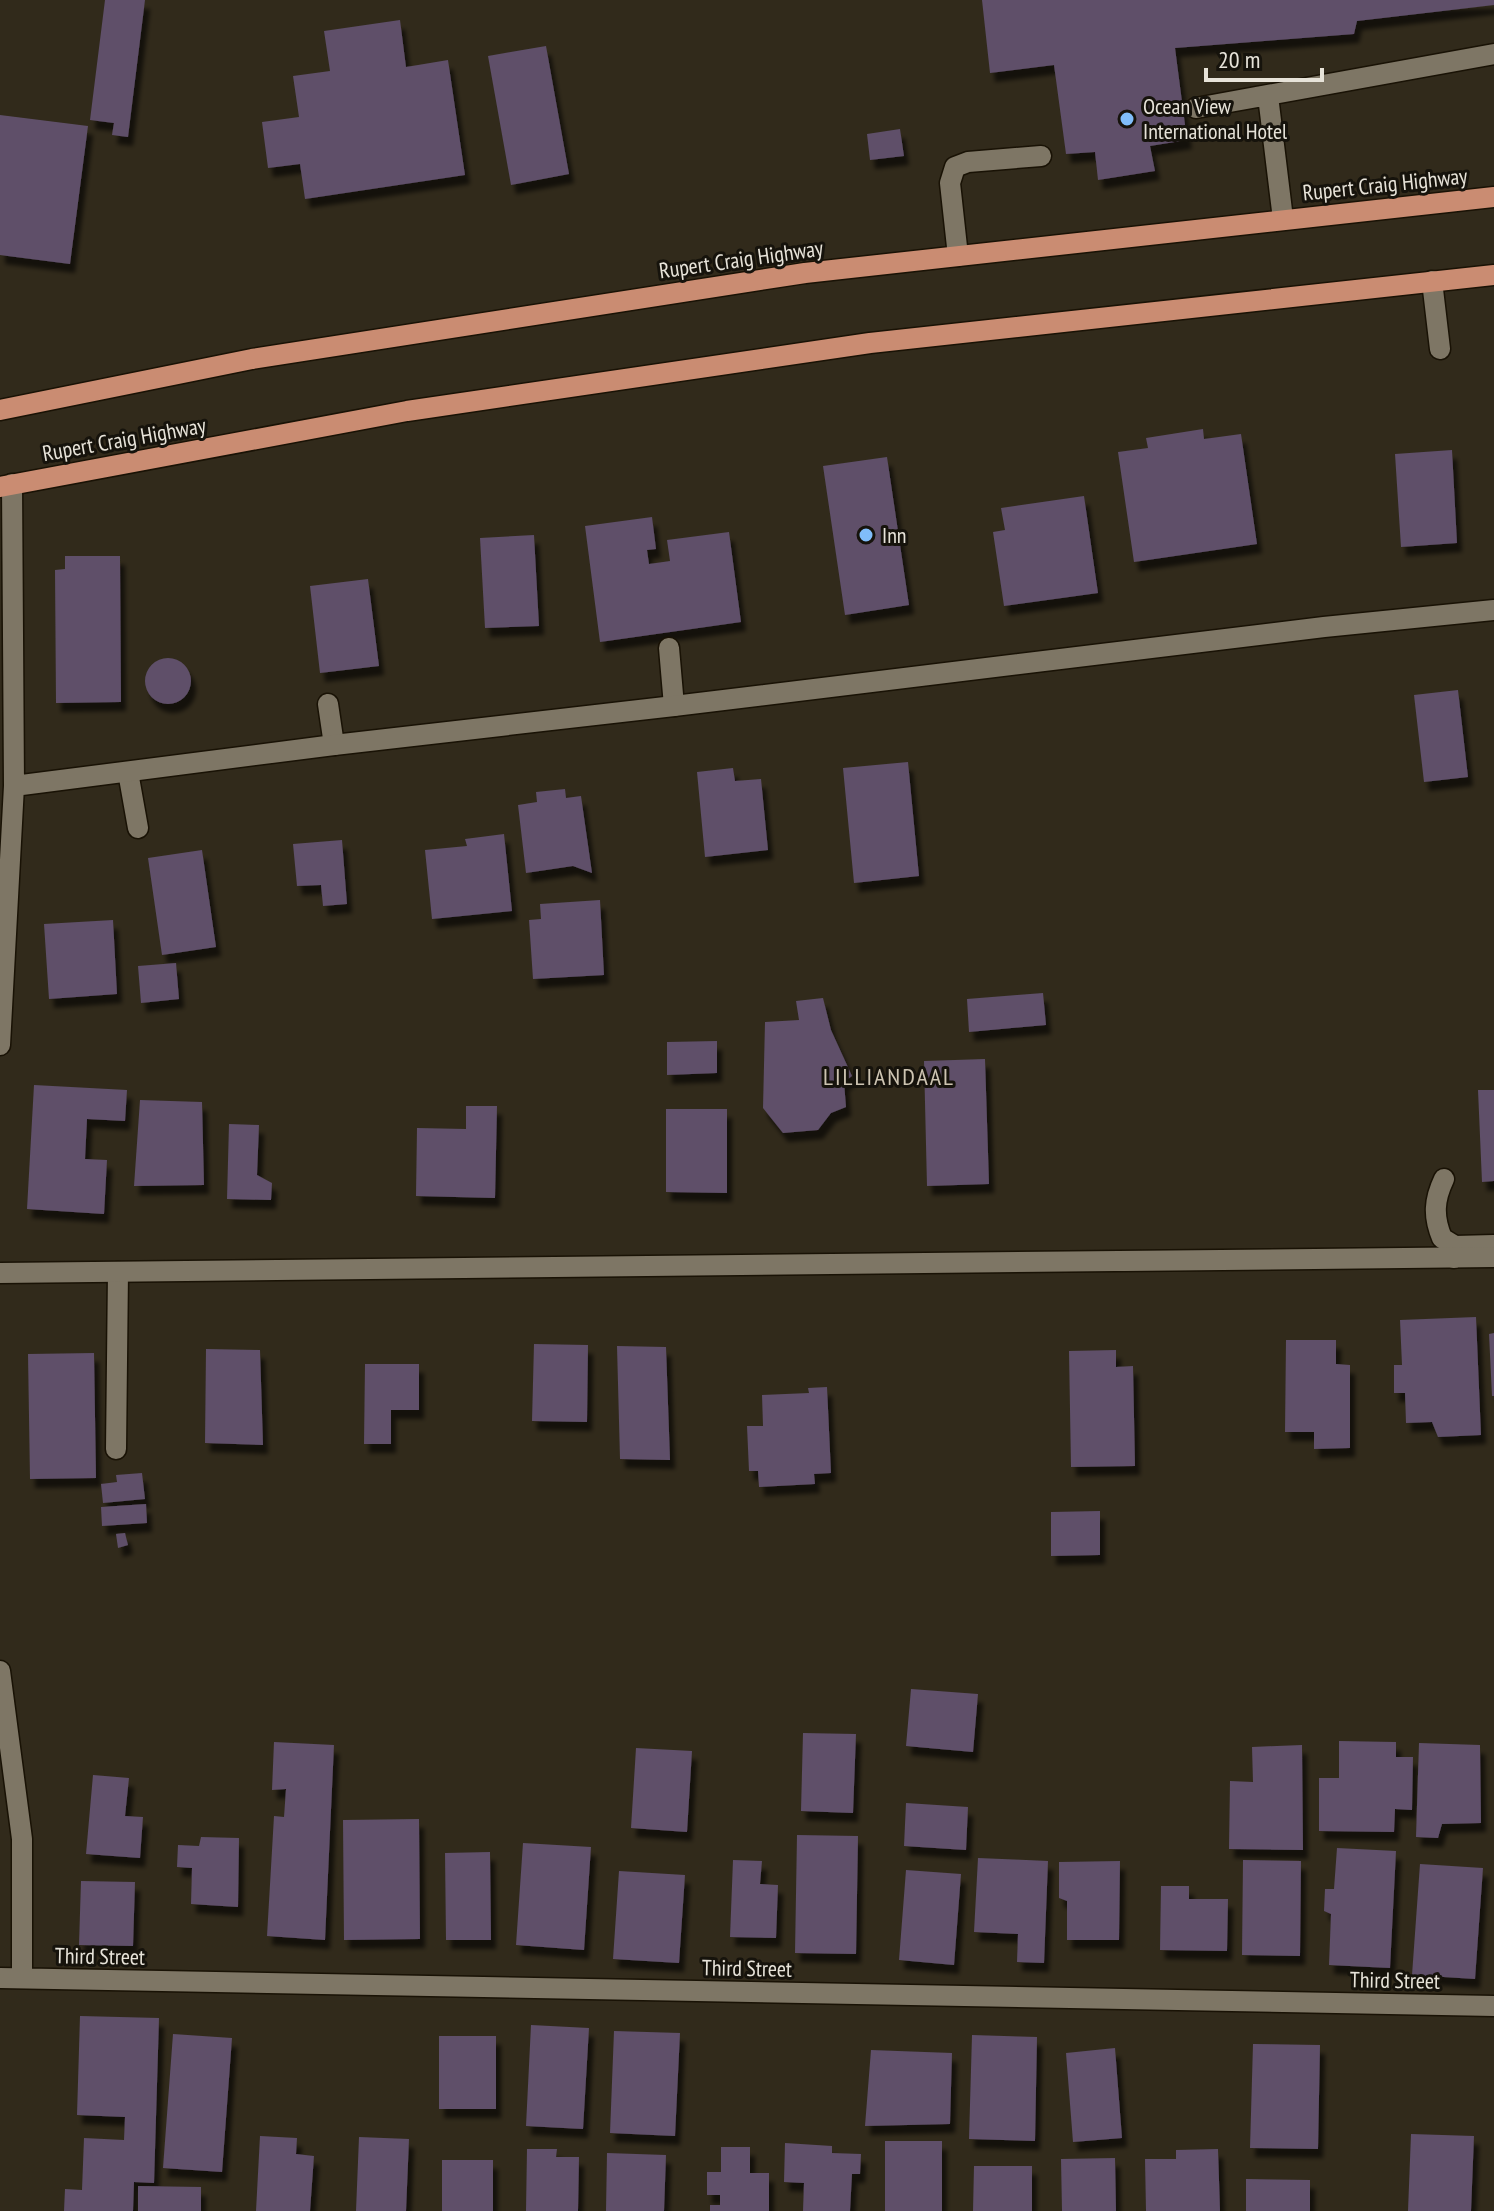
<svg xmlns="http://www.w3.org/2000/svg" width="1494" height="2211" font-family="'PT Sans Narrow',sans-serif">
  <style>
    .building { fill: #5e4f69; filter: url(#shadow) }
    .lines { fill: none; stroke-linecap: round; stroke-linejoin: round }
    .service-casing { stroke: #191205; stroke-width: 23 }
    .minor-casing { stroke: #191205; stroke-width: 23 }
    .primary-casing { stroke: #191205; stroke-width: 23 }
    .service { stroke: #7e7665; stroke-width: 20 }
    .minor { stroke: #7e7665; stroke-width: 20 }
    .primary { stroke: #ca8c72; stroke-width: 20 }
    .poi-dot { fill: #80bdfa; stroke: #16130c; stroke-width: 3 }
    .labels { text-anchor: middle; stroke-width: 6; stroke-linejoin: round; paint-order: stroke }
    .poi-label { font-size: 22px; fill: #e7e3d9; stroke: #16130c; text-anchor: start }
    .street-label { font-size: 22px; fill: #e7e3d9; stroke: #16130c }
    .neighbourhood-label { font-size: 24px; letter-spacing: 2px; fill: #cdc4b2; stroke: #16130c }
  </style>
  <defs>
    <filter id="shadow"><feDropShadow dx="5" dy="9" stdDeviation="2" flood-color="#0009"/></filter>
  </defs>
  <rect width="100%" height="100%" fill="#312a1b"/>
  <!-- building -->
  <path class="building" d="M 105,0 L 145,0 L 128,137 L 112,135 L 114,123 L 90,120 Z
    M 982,0 L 1494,0 L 1494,5 L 1357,21 L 1354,34 L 1175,48 L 1187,140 L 1150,146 L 1155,171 L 1098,180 L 1095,152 L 1066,154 L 1054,65 L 990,73 Z
    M 400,20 L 406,67 L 448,60 L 465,175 L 305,199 L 300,164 L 268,168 L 262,122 L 299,117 L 293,76 L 330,71 L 324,31 Z
    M 546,46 L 569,174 L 511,185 L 488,56 Z
    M 0,115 L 88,126 L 70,264 L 0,255 Z
    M 900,129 L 904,156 L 870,160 L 867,134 Z
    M 1203,429 L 1204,439 L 1241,434 L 1257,544 L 1134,562 L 1118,452 L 1148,448 L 1146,438 Z
    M 1452,450 L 1457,543 L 1401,547 L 1395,454 Z
    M 887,457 L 909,605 L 845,615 L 823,466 Z
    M 1084,496 L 1098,593 L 1004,606 L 993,532 L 1005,530 L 1001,508 Z
    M 652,517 L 656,549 L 647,550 L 649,564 L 670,561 L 667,540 L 729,532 L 741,622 L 600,642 L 585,526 Z
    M 534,535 L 539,626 L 485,628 L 480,538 Z
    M 65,556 L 120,556 L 121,702 L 56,703 L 55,570 L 65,569 Z
    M 368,579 L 379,666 L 320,673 L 310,586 Z
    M145 681a23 23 0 1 1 46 0a23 23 0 1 1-46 0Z
    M 1458,690 L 1468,777 L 1424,782 L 1414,695 Z
    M 908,762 L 919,876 L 854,883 L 843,768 Z
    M 733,768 L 735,781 L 761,779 L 768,850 L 705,857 L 697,772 Z
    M 565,789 L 566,798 L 581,796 L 592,873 L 573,866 L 526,873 L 518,805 L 537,802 L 536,792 Z
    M 504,834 L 512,911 L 432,919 L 425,850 L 467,846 L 465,839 Z
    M 342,840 L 347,904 L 323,906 L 321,885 L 297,886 L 293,844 Z
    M 202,850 L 216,947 L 162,955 L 148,858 Z
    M 600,900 L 604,975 L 533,979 L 529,920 L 541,919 L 540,904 Z
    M 113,920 L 117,994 L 49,999 L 44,924 Z
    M 176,963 L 179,999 L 141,1003 L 138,966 Z
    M 1043,993 L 1046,1025 L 969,1032 L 967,999 Z
    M 823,998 L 831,1030 L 852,1076 L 844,1082 L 846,1107 L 831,1113 L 818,1130 L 783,1133 L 763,1108 L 765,1022 L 799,1020 L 796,1001 Z
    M 717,1041 L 717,1073 L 667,1075 L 667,1042 Z
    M 985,1059 L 989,1184 L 927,1186 L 924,1061 Z
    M 34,1085 L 127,1090 L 125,1121 L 87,1119 L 85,1159 L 107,1160 L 104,1214 L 27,1209 Z
    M 1478,1090 L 1494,1090 L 1494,1181 L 1482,1182 Z
    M 140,1100 L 202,1102 L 204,1185 L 134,1186 Z
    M 466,1106 L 497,1106 L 495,1198 L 416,1196 L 417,1128 L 466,1129 Z
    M 666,1109 L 727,1109 L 727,1193 L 666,1192 Z
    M 229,1124 L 259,1125 L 257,1175 L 272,1183 L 271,1200 L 227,1199 Z
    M 1476,1317 L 1481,1435 L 1438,1437 L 1432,1422 L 1406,1423 L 1405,1393 L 1394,1393 L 1394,1365 L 1402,1365 L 1400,1320 Z
    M 1494,1333 L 1494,1396 L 1492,1396 L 1489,1334 Z
    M 1286,1340 L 1336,1340 L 1336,1364 L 1350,1365 L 1350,1448 L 1314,1449 L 1314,1432 L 1285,1432 Z
    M 534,1344 L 588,1345 L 587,1422 L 532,1421 Z
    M 617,1346 L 666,1347 L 670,1460 L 620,1459 Z
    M 206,1349 L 260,1350 L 263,1445 L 205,1443 Z
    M 1116,1350 L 1116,1367 L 1133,1366 L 1135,1466 L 1071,1467 L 1069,1351 Z
    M 94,1353 L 96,1478 L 30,1479 L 28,1354 Z
    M 365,1364 L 419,1364 L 419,1410 L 391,1410 L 391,1444 L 364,1444 Z
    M 827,1387 L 831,1473 L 814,1474 L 815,1484 L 759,1487 L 758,1471 L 749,1471 L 747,1426 L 763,1426 L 762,1395 L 809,1393 L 808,1388 Z
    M 142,1473 L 145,1499 L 103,1503 L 101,1484 L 117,1482 L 116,1475 Z
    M 146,1504 L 147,1523 L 102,1526 L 101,1507 Z
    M 1100,1511 L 1100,1555 L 1051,1556 L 1051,1512 Z
    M 125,1533 L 128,1545 L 118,1548 L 116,1534 Z
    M 911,1689 L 978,1694 L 973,1752 L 906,1746 Z
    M 803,1733 L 856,1734 L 853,1813 L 801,1811 Z
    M 1339,1741 L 1396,1742 L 1396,1757 L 1413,1757 L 1412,1810 L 1395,1809 L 1394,1832 L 1319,1831 L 1319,1778 L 1339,1778 Z
    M 274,1742 L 334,1745 L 325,1940 L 267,1936 L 274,1816 L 284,1817 L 286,1789 L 272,1790 Z
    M 1419,1743 L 1480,1745 L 1481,1823 L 1442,1824 L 1438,1838 L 1416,1837 Z
    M 1302,1745 L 1303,1850 L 1229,1849 L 1230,1781 L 1253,1782 L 1252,1747 Z
    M 636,1748 L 692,1751 L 687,1832 L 631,1828 Z
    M 93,1775 L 129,1778 L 125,1816 L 143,1817 L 140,1858 L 86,1854 Z
    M 906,1803 L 968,1807 L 966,1850 L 904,1846 Z
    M 419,1819 L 420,1939 L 344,1940 L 343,1820 Z
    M 797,1835 L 858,1836 L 856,1954 L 795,1953 Z
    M 201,1837 L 239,1838 L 238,1907 L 191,1904 L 192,1868 L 177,1867 L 178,1845 L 199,1846 Z
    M 523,1843 L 591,1847 L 584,1950 L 516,1945 Z
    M 1337,1848 L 1396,1851 L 1390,1968 L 1329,1965 L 1331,1914 L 1324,1911 L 1325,1889 L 1334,1889 Z
    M 490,1852 L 491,1940 L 446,1940 L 445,1853 Z
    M 978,1858 L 1048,1861 L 1044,1963 L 1017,1962 L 1018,1934 L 974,1932 Z
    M 733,1860 L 762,1861 L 760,1884 L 778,1885 L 776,1938 L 730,1937 Z
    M 1243,1860 L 1301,1861 L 1300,1956 L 1242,1955 Z
    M 1120,1861 L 1119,1940 L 1067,1940 L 1067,1901 L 1059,1898 L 1059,1862 Z
    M 1420,1864 L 1483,1868 L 1475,1979 L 1412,1975 Z
    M 906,1870 L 961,1874 L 954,1965 L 899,1960 Z
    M 619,1871 L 685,1875 L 679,1963 L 613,1959 Z
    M 81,1881 L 135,1882 L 133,1946 L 79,1945 Z
    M 1161,1886 L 1189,1886 L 1189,1899 L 1228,1899 L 1227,1951 L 1160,1950 Z
    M 80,2016 L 159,2018 L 154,2183 L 134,2182 L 133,2211 L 64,2211 L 65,2189 L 82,2190 L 84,2138 L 124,2140 L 125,2117 L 77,2115 Z
    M 531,2025 L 589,2028 L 583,2129 L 526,2126 Z
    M 614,2031 L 680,2033 L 675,2136 L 610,2133 Z
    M 173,2034 L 232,2038 L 222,2172 L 163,2168 Z
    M 972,2035 L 1037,2037 L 1035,2141 L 969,2139 Z
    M 439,2036 L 496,2036 L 496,2109 L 439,2109 Z
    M 1253,2044 L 1320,2045 L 1318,2149 L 1250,2148 Z
    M 1115,2048 L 1122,2138 L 1073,2142 L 1066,2053 Z
    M 871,2050 L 952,2053 L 950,2124 L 865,2126 Z
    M 1411,2134 L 1474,2136 L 1471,2211 L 1408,2211 Z
    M 260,2136 L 297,2138 L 296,2154 L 314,2156 L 310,2211 L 256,2211 Z
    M 359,2137 L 409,2139 L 406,2211 L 356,2211 Z
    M 885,2141 L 942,2141 L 942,2211 L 885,2211 Z
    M 785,2143 L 832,2146 L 832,2153 L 861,2154 L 860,2174 L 852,2174 L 850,2211 L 803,2211 L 804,2183 L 784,2182 Z
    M 721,2147 L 750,2147 L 750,2173 L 769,2173 L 769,2211 L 710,2211 L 710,2205 L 720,2205 L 720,2195 L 707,2195 L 707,2172 L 721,2172 Z
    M 527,2149 L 557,2149 L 556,2157 L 579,2157 L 578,2211 L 526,2211 Z
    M 1218,2149 L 1220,2211 L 1146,2211 L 1145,2159 L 1176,2159 L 1176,2150 Z
    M 607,2153 L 666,2155 L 664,2211 L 606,2211 Z
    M 1115,2158 L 1116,2211 L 1062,2211 L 1061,2159 Z
    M 442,2160 L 493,2160 L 493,2211 L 442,2211 Z
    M 974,2166 L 1032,2166 L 1032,2211 L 973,2211 Z
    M 1246,2179 L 1310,2180 L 1310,2211 L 1246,2211 Z
    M 138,2186 L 201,2187 L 201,2211 L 138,2211 Z"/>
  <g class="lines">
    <defs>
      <path id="service" d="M 1268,96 L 1283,219
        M 1196,108 L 1494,54
        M 958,256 L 950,183 L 955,167 L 968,162 L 1041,156
        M 1432,281 L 1440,349
        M 669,648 L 674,706
        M 328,704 L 334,745
        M 128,772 L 138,828
        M 1444,1179 C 1434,1200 1433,1216 1442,1238 L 1455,1246 L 1454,1258
        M 1455,1246 L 1494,1245
        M 116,1449 L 118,1272"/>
      <path id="minor" d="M 14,786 L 334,745 L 674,706 L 1324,627 L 1494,610
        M 0,1045 L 14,786 L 12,484
        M 0,1273 L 1494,1257
        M 0,1671 L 22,1839 L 22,1978
        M 0,1978 L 1494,2006"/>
      <path id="primary" d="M 0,410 L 252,359 L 805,273 L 1494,197
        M 0,487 L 407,411 L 870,343 L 1494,275"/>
    </defs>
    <!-- service casing -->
    <use href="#service" class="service-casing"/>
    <!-- minor casing -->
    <use href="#minor" class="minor-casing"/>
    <!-- primary casing -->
    <use href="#primary" class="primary-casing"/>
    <!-- service -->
    <use href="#service" class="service"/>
    <!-- minor -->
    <use href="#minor" class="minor"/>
    <!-- primary -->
    <use href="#primary" class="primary"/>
  </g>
  <!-- markers -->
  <g class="poi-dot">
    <circle cx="1127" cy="119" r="8"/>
    <circle cx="866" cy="535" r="8"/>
  </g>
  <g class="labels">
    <!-- poi labels -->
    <g class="poi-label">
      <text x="1143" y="114">Ocean View<tspan x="1143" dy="25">International Hotel</tspan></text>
      <text x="882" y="543">Inn</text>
    </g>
    <!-- street labels -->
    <g class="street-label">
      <text transform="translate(1385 184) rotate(-6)" y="8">Rupert Craig Highway</text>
      <text transform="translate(741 259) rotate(-8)" y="8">Rupert Craig Highway</text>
      <text transform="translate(124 439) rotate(-10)" y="8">Rupert Craig Highway</text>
      <text transform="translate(100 1956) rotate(1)" y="8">Third Street</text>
      <text transform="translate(747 1968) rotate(1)" y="8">Third Street</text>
      <text transform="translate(1395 1980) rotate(1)" y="8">Third Street</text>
    </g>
    <!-- neighbourhood labels -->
    <g class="neighbourhood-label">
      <text x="889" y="1085">LILLIANDAAL</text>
    </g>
  </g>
  <!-- scale -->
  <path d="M1206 68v12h116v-12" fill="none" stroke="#e7e3d9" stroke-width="4"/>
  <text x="1218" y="68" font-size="24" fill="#e7e3d9" stroke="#16130c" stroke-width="6" paint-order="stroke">20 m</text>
</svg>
